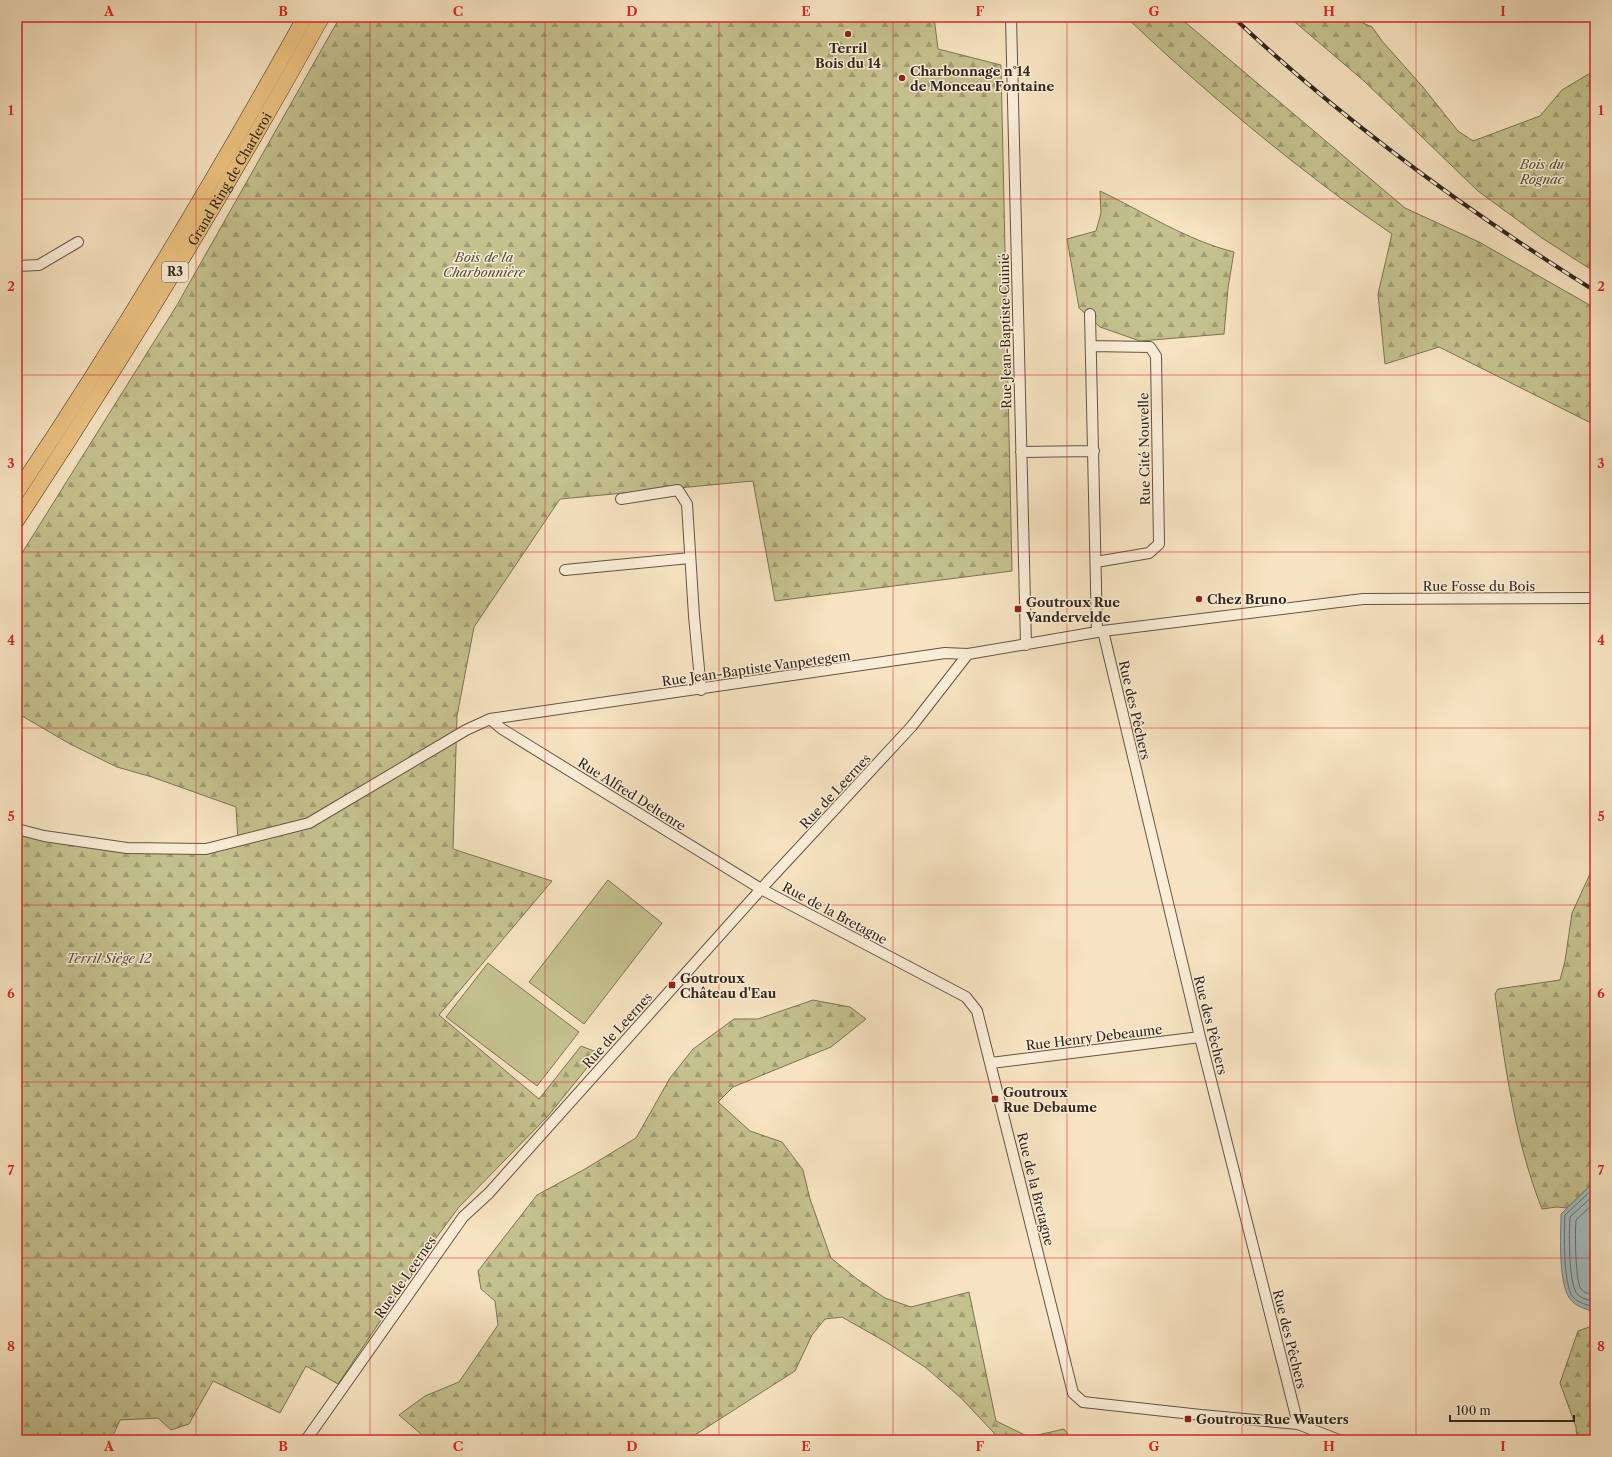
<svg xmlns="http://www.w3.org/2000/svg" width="1612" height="1457" font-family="'Libre Caslon Text',serif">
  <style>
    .forest { fill: url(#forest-firs); stroke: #7a7456 }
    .pitch { fill: #c4c18e; stroke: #7a7456 }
    .water { fill: #a3bbbf; stroke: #757f7e }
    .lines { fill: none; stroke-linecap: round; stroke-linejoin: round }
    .shore { stroke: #6a706e; stroke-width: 1 }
    .minor-casing { stroke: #625546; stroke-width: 12 }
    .highway-casing { stroke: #30261d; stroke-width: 16 }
    .minor { stroke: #faedd7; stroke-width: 10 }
    .highway { stroke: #ecc280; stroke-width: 15 }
    .rail-casing { stroke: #30261d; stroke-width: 4 }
    .rail { stroke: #faedd7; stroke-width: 2.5; stroke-dasharray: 8; stroke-linecap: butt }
    .grid { fill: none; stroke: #d62828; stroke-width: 1; stroke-opacity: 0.55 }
    .poi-dot { fill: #8f2418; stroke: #faedd7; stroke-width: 1.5 }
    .labels { text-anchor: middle; stroke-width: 3; stroke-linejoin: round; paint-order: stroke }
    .shield { fill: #faedd7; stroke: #6d6255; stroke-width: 1 }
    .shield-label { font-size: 12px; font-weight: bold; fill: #30261d }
    .poi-label { font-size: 13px; font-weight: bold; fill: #30261d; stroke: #faedd7; text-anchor: start }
    .park-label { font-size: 13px; font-style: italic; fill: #554d39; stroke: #faedd7 }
    .street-label { font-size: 13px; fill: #30261d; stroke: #faedd7 }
    .neatline { fill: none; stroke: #d62828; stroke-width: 1.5 }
    .grid-label { font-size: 13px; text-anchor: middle; font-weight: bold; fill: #d62828 }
  </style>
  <defs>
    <pattern id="forest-firs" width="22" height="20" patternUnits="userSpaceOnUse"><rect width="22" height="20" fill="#c4c18e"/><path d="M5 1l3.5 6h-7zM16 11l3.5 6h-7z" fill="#a09d73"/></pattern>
  </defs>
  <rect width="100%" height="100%" fill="#f7e3c1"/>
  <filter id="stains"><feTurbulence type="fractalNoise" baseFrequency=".005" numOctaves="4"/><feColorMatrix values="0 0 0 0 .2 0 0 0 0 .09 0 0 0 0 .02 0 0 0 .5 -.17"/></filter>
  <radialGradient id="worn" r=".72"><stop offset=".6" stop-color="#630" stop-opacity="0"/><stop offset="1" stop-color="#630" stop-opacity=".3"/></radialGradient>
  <!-- forest -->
  <path class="forest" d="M 340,17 L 934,17 L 938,49 L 1001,65 L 1012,571 L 775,601 L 753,481 L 560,499 L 474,627 L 457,716 L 453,849 L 552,881 L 439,1015 L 539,1099 L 581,1046 L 599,1053 L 548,1116 L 459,1207 L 413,1269 L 381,1320 L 338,1384 L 306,1366 L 280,1413 L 213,1381 L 189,1424 L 171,1430 L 158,1418 L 120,1420 L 111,1440 L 17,1440 L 17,829 L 127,848 L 206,849 L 238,841 L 236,807 L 152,777 L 117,767 L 70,744 L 17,713 L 17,561 L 177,305 Z
    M 1126,17 L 1179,17 L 1405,208 L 1479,242 L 1595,308 L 1595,425 L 1439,347 L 1385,364 L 1378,294 L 1392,234 C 1368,217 1342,200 1318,181 C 1251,130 1187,75 1126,17 Z
    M 1289,17 L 1355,17 L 1363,23 L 1372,27 L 1382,41 L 1422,86 L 1458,131 L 1473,141 L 1540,116 L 1562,90 L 1592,72 L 1595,79 L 1595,272 L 1542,238 L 1478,191 L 1364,81 Z
    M 1100,191 C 1144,212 1186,240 1234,252 L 1228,288 L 1224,334 L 1140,341 L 1100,327 L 1079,308 L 1067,239 L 1096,231 L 1101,213 Z
    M 1595,863 L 1595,1181 L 1567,1208 L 1557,1207 L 1542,1209 C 1515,1141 1505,1066 1495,994 L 1498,989 L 1560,980 L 1565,961 L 1572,913 Z
    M 813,1000 L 850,1007 L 866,1019 L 831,1047 L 733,1087 L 718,1102 L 750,1131 L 782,1142 L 803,1170 L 810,1199 L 831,1258 L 857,1279 L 885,1298 L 911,1307 L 969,1292 L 996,1421 L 1029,1437 L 1064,1429 L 1072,1440 L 997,1440 L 994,1433 L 961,1398 L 925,1367 L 886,1342 L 842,1317 L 825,1319 L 812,1335 L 795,1371 L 687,1440 L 421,1440 L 421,1434 L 399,1415 L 425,1396 L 459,1382 L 498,1325 L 495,1301 L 481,1289 L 478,1271 L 537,1195 L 585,1169 L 636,1138 L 670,1078 L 693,1049 L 734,1019 L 758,1019 Z
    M 1595,1325 L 1595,1440 L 1577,1440 L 1576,1427 L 1560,1383 L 1578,1331 Z"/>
  <!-- pitch -->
  <path class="pitch" d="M 608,880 L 662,923 L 584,1024 L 529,982 Z
    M 488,963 L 579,1032 L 537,1086 L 446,1017 Z"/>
  <!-- water -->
  <path class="water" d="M 1595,1181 L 1595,1313 C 1588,1309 1579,1308 1573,1302 C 1557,1290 1561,1233 1561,1214 Z"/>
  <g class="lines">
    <!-- shore -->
    <path class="shore" d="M 1595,1187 L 1565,1215 C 1564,1232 1563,1285 1573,1297 C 1579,1304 1588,1304 1595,1308
      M 1595,1194 L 1570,1217 C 1569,1231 1568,1286 1578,1295 C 1582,1299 1590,1300 1595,1302
      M 1595,1202 L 1576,1220 C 1575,1232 1575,1280 1581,1289 C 1584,1293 1590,1294 1595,1296"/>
    <defs>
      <path id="minor" d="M 1011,17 L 1026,645
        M 17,266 L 39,265 L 78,242
        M 1090,314 L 1097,632
        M 1091,346 L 1150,347 L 1156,356 L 1159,544 L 1149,553 L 1096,562
        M 1021,452 L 1094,451
        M 621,499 L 678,490 L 687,504 L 694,616 L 701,690
        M 565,570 L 690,558
        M 1103,631 L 1200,1037 L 1298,1424
        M 490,719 L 502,729 L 761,889 L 966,997 L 977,1011 L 1073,1393 L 1083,1402 L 1201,1415 L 1298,1424 L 1339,1440
        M 17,829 L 44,836 L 127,848 L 206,849 L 309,823 L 466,730 L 490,719 L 945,653 L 968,654 L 1103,631 L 1363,599 L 1595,598
        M 991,1063 L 1200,1037
        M 306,1440 L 463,1217 L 489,1193 L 761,889 L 912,726 L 968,654"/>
      <g id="highway">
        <path d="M 17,492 C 120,338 215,179 305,17"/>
        <path id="s1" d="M 17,520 C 125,356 227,189 322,17"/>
      </g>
    </defs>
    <!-- minor casing -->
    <use href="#minor" class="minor-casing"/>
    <!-- highway casing -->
    <use href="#highway" class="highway-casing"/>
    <!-- minor -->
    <use href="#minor" class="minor"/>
    <!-- highway -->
    <use href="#highway" class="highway"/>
    <defs>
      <path id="rail" d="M 1233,17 C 1343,121 1467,211 1595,291"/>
    </defs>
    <!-- rail casing -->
    <use href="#rail" class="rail-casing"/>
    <!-- rail -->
    <use href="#rail" class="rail"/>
  </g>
  <!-- grid -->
  <path class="grid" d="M 196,17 L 196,1440M 370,17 L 370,1440M 545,17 L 545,1440M 719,17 L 719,1440M 893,17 L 893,1440M 1067,17 L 1067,1440M 1242,17 L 1242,1440M 1416,17 L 1416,1440M 17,199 L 1595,199M 17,375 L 1595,375M 17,552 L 1595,552M 17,728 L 1595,728M 17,905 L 1595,905M 17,1082 L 1595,1082M 17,1258 L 1595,1258"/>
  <!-- markers -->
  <g class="poi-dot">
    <circle cx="848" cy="34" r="4"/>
    <circle cx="902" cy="78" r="4"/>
    <circle cx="1199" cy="599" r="4"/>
    <rect x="1014" y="605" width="8" height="8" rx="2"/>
    <rect x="668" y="981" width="8" height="8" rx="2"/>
    <rect x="991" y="1095" width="8" height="8" rx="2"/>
    <rect x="1184" y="1415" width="8" height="8" rx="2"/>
  </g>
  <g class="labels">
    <!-- shield labels -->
    <rect class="shield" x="162" y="262" width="26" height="20" rx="3"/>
    <g class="shield-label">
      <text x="175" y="276">R3</text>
    </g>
    <!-- poi labels -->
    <g class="poi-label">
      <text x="848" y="53" text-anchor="middle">Terril<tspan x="848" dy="15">Bois du 14</tspan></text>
      <text x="910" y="76">Charbonnage n°14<tspan x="910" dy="15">de Monceau Fontaine</tspan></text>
      <text x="1207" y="604">Chez Bruno</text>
      <text x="1026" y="607">Goutroux Rue<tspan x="1026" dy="15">Vandervelde</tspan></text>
      <text x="680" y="983">Goutroux<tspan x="680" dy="15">Château d'Eau</tspan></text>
      <text x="1003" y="1097">Goutroux<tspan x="1003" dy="15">Rue Debaume</tspan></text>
      <text x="1196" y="1424">Goutroux Rue Wauters</text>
    </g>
    <!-- park labels -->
    <g class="park-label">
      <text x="1542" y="169">Bois du<tspan x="1542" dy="15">Rognac</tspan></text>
      <text x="484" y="262">Bois de la<tspan x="484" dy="15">Charbonnière</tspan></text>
      <text x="109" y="963">Terril Siège 12</text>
    </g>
    <!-- street labels -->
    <g class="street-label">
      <text dy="5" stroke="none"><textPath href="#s1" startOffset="402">Grand Ring de Charleroi</textPath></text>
      <text transform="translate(1005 331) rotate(-91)" y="5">Rue Jean-Baptiste Cuinié</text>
      <text transform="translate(1144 449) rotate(-91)" y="5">Rue Cité Nouvelle</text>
      <text x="1479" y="591">Rue Fosse du Bois</text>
      <text transform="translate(756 668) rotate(-8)" y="5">Rue Jean-Baptiste Vanpetegem</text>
      <text transform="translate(1135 710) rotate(77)" y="5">Rue des Pêchers</text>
      <text transform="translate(835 791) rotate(-47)" y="5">Rue de Leernes</text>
      <text transform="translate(632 794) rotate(32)" y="5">Rue Alfred Deltenre</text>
      <text transform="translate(835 913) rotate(28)" y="5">Rue de la Bretagne</text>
      <text transform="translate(1211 1025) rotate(76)" y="5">Rue des Pêchers</text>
      <text transform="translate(617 1030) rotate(-48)" y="5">Rue de Leernes</text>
      <text transform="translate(1094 1037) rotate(-7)" y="5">Rue Henry Debeaume</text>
      <text transform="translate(1036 1189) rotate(76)" y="5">Rue de la Bretagne</text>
      <text transform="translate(405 1277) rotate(-55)" y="5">Rue de Leernes</text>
      <text transform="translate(1290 1339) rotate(76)" y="5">Rue des Pêchers</text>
    </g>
  </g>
  <!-- margin -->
  <rect width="1612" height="1457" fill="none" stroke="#f7e3c1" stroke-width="44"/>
  <!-- scale -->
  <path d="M1450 1415v6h124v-6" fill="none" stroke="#30261d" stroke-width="2"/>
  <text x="1456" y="1415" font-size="12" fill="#30261d" stroke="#faedd7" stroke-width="3" paint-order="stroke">100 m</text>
  <rect x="22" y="22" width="1568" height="1413" class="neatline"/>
  <g class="grid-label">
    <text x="109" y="16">A</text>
    <text x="283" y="16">B</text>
    <text x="458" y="16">C</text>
    <text x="632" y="16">D</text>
    <text x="806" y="16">E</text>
    <text x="980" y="16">F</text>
    <text x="1154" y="16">G</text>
    <text x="1329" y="16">H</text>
    <text x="1503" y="16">I</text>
    <text x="11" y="115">1</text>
    <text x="1601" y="115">1</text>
    <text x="11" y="291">2</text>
    <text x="1601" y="291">2</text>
    <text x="11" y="468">3</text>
    <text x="1601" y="468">3</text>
    <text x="11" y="645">4</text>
    <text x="1601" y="645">4</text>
    <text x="11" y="821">5</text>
    <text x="1601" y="821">5</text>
    <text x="11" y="998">6</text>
    <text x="1601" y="998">6</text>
    <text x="11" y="1175">7</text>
    <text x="1601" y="1175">7</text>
    <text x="11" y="1351">8</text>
    <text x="1601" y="1351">8</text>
    <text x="109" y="1451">A</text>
    <text x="283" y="1451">B</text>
    <text x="458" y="1451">C</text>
    <text x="632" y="1451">D</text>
    <text x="806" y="1451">E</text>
    <text x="980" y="1451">F</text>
    <text x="1154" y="1451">G</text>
    <text x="1329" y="1451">H</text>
    <text x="1503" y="1451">I</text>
  </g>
  <rect width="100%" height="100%" filter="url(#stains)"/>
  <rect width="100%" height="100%" fill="url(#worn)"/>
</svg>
